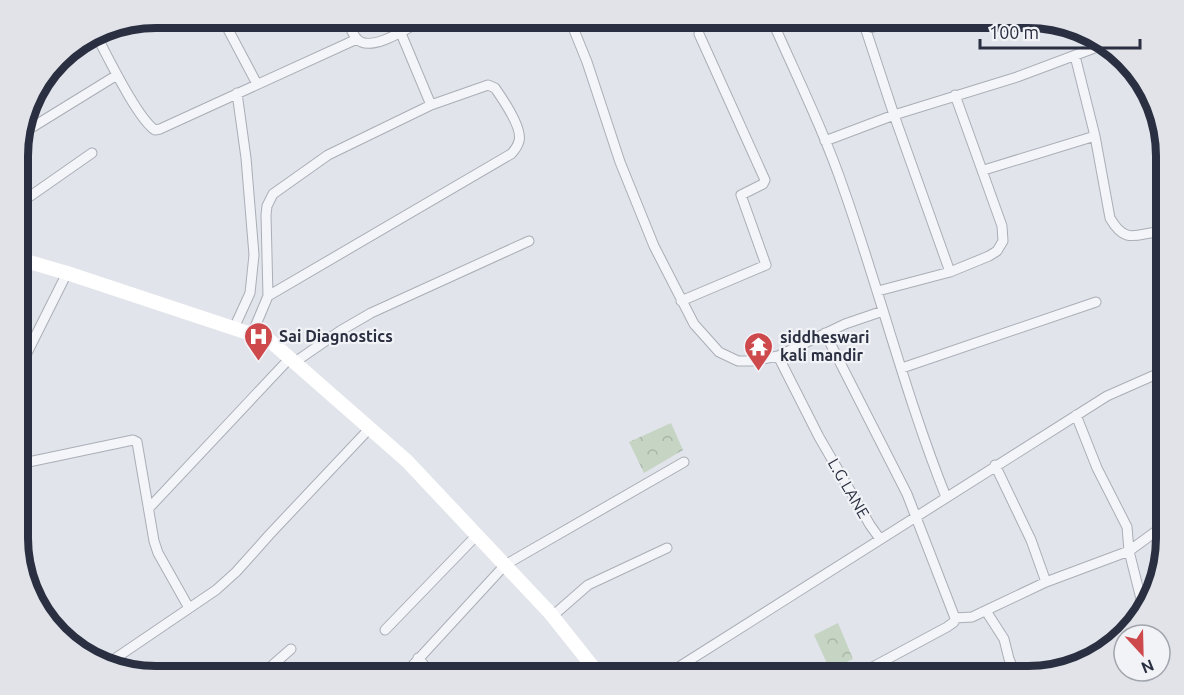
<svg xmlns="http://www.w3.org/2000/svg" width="1184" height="695" font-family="Ubuntu,sans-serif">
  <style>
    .forest { fill: url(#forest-crowns) }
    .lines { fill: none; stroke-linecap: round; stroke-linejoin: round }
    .street-casing { stroke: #aaaeb7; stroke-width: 11 }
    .street { stroke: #f4f5f8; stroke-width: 9 }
    .secondary { stroke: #fff; stroke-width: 14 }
    .labels { text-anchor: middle; stroke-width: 4.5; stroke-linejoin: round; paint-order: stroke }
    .poi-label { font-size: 16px; font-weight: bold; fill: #2a2f41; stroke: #f1f3f7; text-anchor: start }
    .street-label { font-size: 16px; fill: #2a2f41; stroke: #f1f3f7 }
    .rim { fill: none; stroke: #2a2f41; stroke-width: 8 }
  </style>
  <defs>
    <pattern id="forest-crowns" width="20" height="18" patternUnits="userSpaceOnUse" patternTransform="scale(1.5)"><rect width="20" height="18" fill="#c5d4c3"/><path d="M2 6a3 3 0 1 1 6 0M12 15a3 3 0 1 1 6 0" fill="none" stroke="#a9b6a9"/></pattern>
  </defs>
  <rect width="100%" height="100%" fill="#e1e4ea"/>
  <!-- forest -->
  <path class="forest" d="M 671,423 L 683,450 L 644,473 L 629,442 Z
    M 838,623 L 853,659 L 830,670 L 814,635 Z"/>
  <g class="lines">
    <defs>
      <path id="street" d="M 222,18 L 257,84
        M 346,18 C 349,24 352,34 357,39 C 371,54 411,26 426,18
        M 567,18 L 574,30 L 587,62 L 620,162 L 654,246 L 694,324 L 719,352 L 738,361 L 753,361 L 778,356 L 845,324 L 883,311
        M 771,18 C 796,75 824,131 844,190 C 880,292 906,397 946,497
        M 862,18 L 894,115 L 950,272
        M 866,29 L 908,18
        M 400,31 L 431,105
        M 95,33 C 107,55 137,118 155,130 L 160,129 L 357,39
        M 1075,56 L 1095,136 L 1110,218 C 1128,250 1142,228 1166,233
        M 22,128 L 31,128 L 117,75
        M 825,141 L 894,115 L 1017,77 L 1105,44
        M 984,170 L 1095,136
        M 19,204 L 92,153
        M 878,291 L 950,272 L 989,256 L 997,251 L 1003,241 L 1002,226 L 955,95
        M 681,301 L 766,265 L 741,195 L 763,184 L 765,180 L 699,34
        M 234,328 L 250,293 L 254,255 L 246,158 L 237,93
        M 825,333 L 907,494 L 955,618 L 954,622 L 947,627 L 854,677
        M 252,334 L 268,296 L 266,215 L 267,206 L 273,194 L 328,155 L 431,105 L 488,85 L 495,88 C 502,98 523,128 519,141 C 518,145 514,151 511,154 L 268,296
        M 778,356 L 819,437 L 870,525 L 880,539
        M 295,362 L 340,331 L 371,313 L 529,241
        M 902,368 L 1096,302
        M 19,369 L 67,273
        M 1076,415 L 1097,468 L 1127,527 L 1129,551 L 1144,611
        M 19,464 L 133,440 L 137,442 L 154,541 L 158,553 L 189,608
        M 995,465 L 1031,540 L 1046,582
        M 149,508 L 290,358
        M 19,521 L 23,538 L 23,566
        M 986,611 L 1004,639 L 1009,659 L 1017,677
        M 556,613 L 588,585 L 667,548
        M 955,618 L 972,617 L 1046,582 L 1129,551 L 1166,524
        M 385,630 L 476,536
        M 418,658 L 434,677
        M 107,664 L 216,590 L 236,572 L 270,534 L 370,428
        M 259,677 L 291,649
        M 402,677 L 505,565 L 684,462
        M 663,677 L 1107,396 L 1166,370"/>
    </defs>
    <!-- street casing -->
    <use href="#street" class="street-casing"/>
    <!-- street -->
    <use href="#street" class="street"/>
    <!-- secondary -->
    <path class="secondary" d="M 19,259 L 67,273 L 269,340 L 407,461 L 550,613 L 601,677"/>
  </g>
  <!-- icons -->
  <defs>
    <symbol id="hospital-pin" viewBox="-11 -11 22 30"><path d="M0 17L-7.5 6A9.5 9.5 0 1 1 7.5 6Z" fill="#cd494c" stroke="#f1f3f7"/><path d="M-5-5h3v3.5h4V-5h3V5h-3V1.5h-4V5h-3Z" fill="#fff"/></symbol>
    <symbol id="temple-pin" viewBox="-11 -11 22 30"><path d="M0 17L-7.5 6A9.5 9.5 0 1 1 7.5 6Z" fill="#cd494c" stroke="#f1f3f7"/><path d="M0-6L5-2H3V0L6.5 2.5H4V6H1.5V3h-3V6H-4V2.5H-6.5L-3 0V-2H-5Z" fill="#fff"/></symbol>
  </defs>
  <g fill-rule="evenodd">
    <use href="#hospital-pin" x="242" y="320" width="33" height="45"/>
    <use href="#temple-pin" x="742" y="330" width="33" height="45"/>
  </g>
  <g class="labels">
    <!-- poi labels -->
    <g class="poi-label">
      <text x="279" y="342">Sai Diagnostics</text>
      <text x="780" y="343">siddheswari<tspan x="780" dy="18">kali mandir</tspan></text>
    </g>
    <!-- street labels -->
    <g class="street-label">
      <text transform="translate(849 488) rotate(60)" y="6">L.G LANE</text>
    </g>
  </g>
  <!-- crop -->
  <path d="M0 0H1184V695H0ZM156 28H1028A128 128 0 0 1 1156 156V538A128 128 0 0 1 1028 666H156A128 128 0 0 1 28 538V156A128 128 0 0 1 156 28Z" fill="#e1e3e8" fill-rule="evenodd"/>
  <path class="rim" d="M156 28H1028A128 128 0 0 1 1156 156V538A128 128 0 0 1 1028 666H156A128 128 0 0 1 28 538V156A128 128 0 0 1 156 28Z"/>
  <!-- north arrow -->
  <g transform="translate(1142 653) rotate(158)"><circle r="28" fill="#f1f3f7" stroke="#a1a5ae" stroke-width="1.5"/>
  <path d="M0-4.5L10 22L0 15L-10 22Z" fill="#cd494c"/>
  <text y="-9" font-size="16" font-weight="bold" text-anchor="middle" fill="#2a2f41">N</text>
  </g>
  <!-- scale -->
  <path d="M980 39v9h160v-9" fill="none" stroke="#2a2f41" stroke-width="3"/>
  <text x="989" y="39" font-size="18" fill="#2a2f41" stroke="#f1f3f7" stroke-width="4.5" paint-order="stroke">100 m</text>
</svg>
